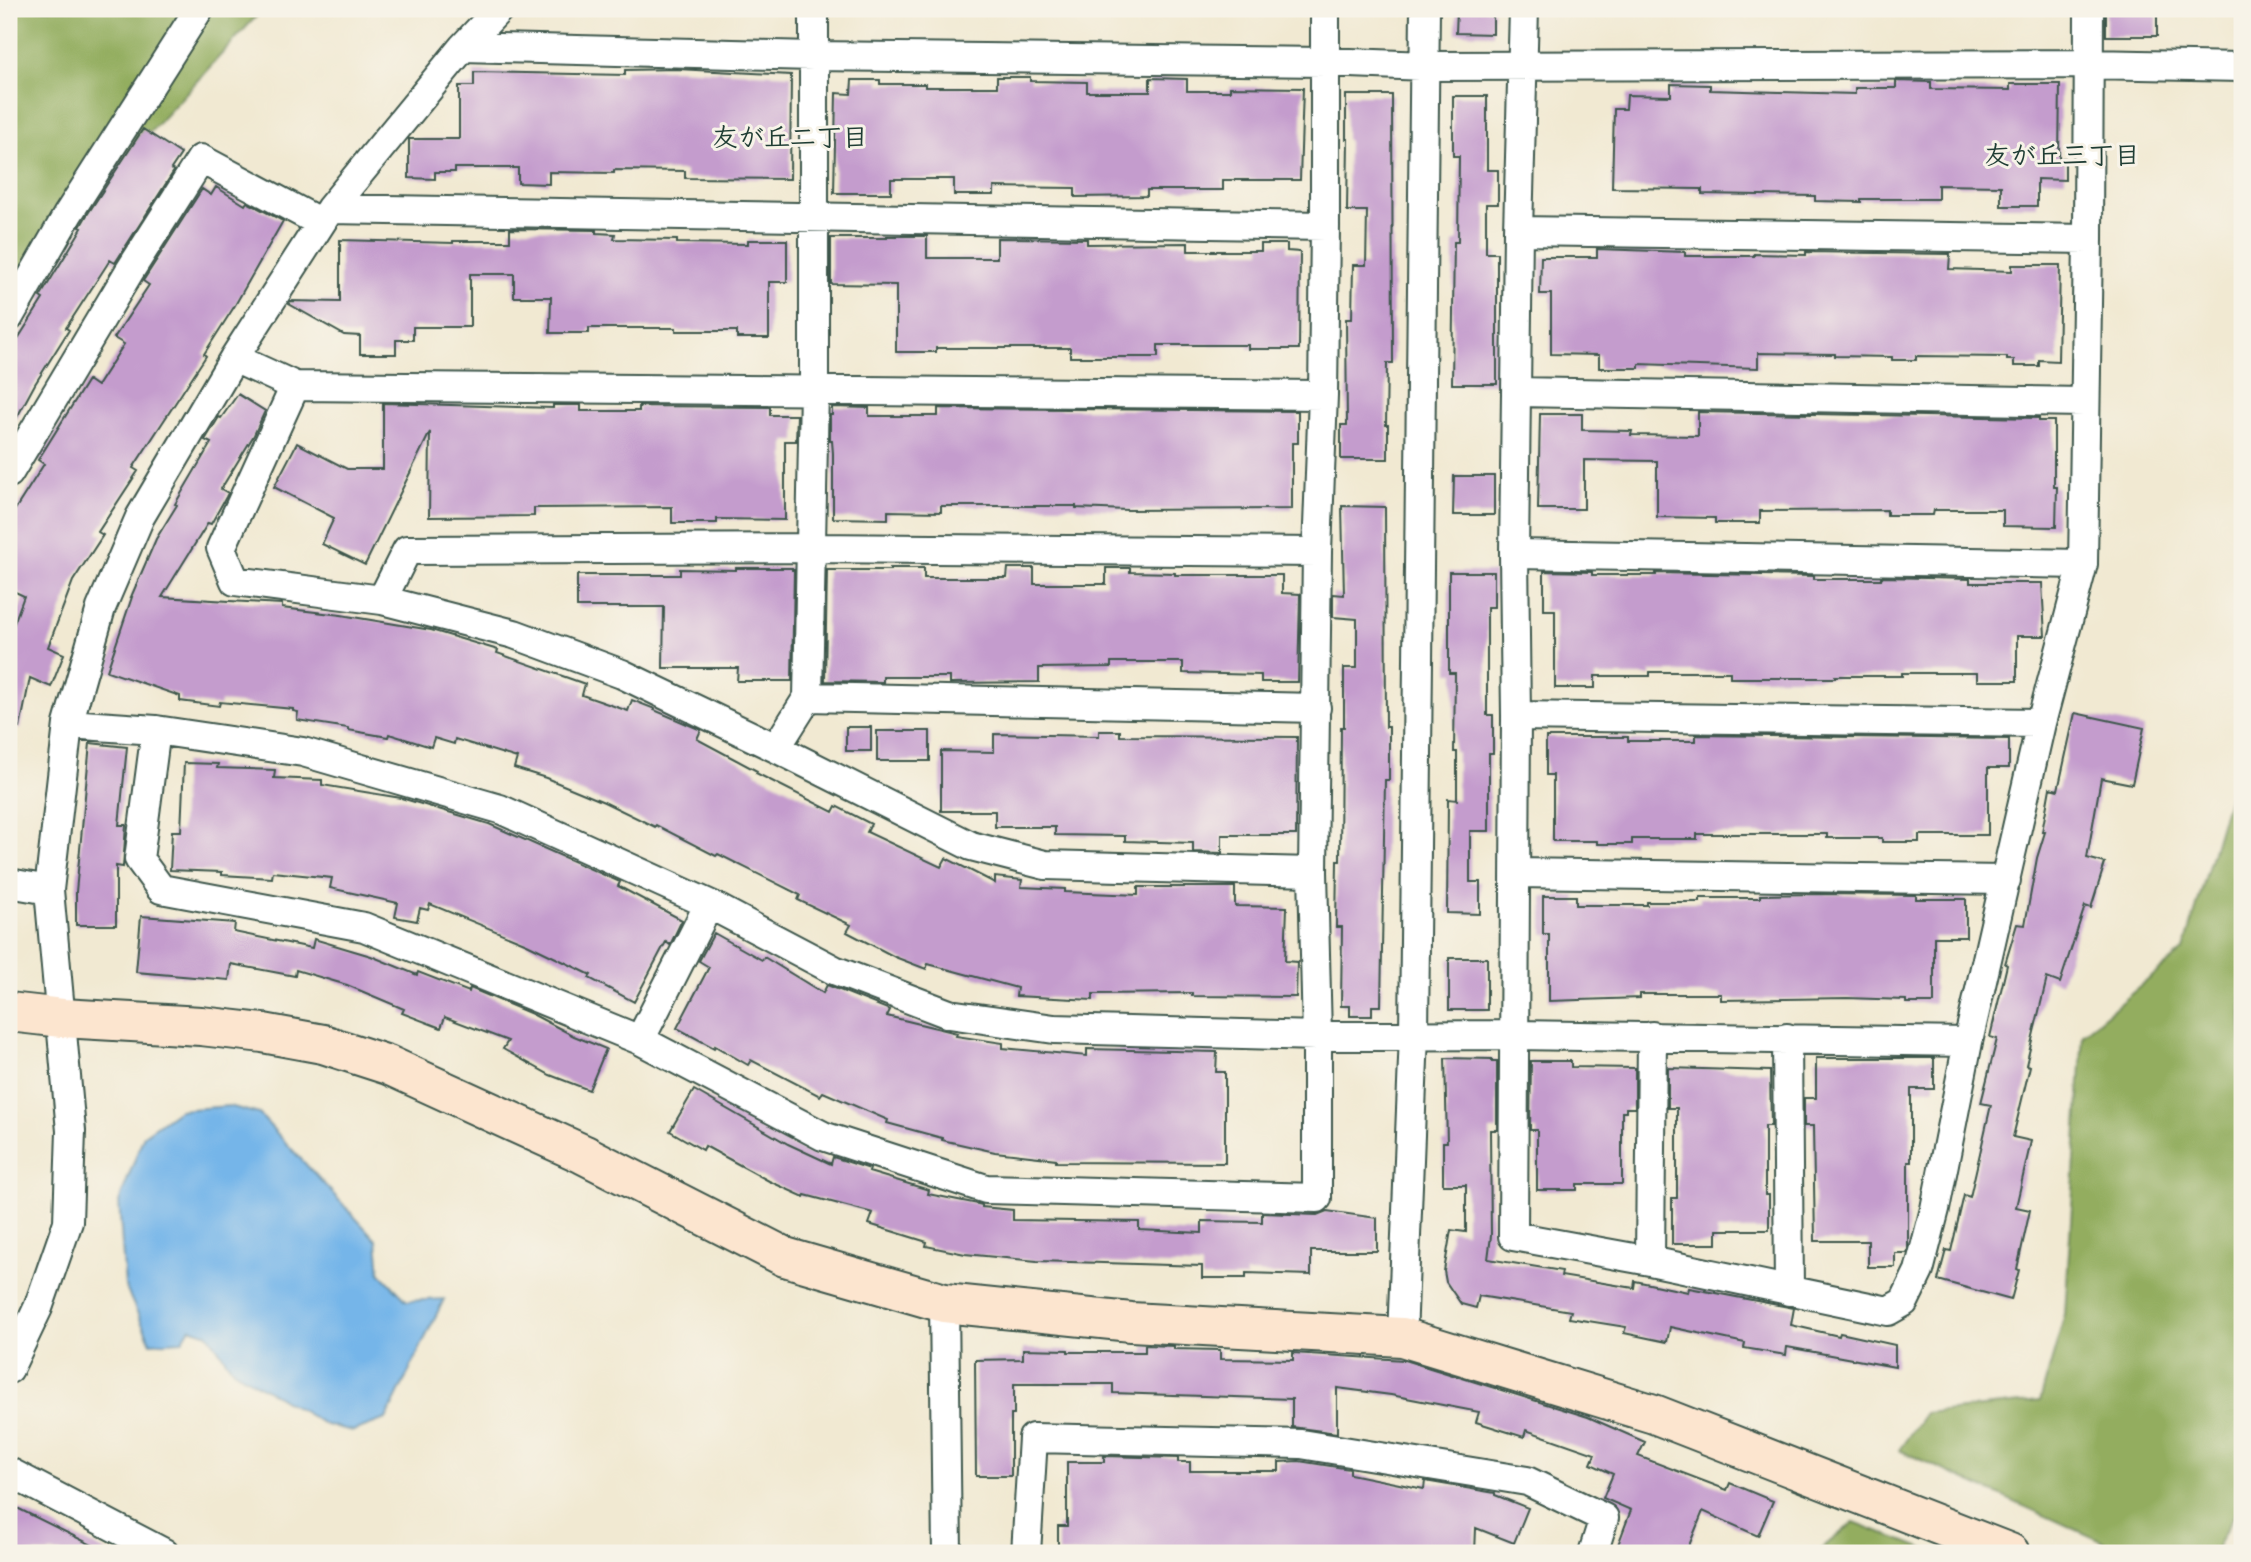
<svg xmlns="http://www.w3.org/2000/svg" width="2251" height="1562" font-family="'Indie Flower','Klee One',sans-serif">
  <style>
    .forest { fill: #93ad5f; stroke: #59754a; stroke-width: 2 }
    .water { fill: #75b5e9; stroke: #4a798e; stroke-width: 2 }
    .building { fill: #c49ccd }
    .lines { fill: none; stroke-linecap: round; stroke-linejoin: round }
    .street-casing { stroke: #3e574c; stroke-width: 32 }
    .secondary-casing { stroke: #3e574c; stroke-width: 42 }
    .street { stroke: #fff; stroke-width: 28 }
    .secondary { stroke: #fce5cf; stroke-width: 38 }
    .labels { text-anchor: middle; stroke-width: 6; stroke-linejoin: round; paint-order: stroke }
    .neighbourhood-label { font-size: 26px; font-weight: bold; fill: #1f3d34; stroke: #f7f3e8 }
  </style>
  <rect width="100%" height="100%" fill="#f7f3e8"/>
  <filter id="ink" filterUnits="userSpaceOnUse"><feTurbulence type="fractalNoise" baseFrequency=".0143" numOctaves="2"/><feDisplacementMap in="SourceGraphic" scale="14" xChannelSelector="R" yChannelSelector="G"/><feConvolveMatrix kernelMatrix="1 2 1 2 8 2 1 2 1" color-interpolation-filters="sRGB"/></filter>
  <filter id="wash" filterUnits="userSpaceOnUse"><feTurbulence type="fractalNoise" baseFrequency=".00686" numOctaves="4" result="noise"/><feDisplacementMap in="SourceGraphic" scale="28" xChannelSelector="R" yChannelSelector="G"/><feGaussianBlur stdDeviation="1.57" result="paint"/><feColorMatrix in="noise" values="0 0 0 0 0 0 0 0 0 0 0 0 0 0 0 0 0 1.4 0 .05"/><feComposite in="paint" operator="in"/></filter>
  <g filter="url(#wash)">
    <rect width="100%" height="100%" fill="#f1e9d2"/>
    <!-- forest -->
    <path class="forest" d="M 9,9 L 263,9 L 9,286 Z
      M 2242,752 L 2242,1499 L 2214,1553 L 2128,1553 L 1899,1450 L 1925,1413 L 2040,1401 L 2065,1314 L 2083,1034 L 2184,950 Z
      M 1854,1522 L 1934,1553 L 1816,1553 Z"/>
    <!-- water -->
    <path class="water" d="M 229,1106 L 259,1114 L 377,1241 L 380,1273 L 407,1301 L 444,1299 L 386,1419 L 353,1431 L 326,1425 L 233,1370 L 208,1334 L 190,1328 L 182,1341 L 151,1343 L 125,1286 L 119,1202 L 144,1135 L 179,1110 Z"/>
    <g id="blocks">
      <!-- building -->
      <path class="building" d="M 1457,9 L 1493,9 L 1493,34 L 1456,33 Z
        M 2106,9 L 2157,9 L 2157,36 L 2106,36 Z
        M 677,69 L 791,75 L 790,179 L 685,178 L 685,171 L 614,170 L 614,173 L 549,172 L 549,184 L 518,183 L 518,168 L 455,168 L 455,172 L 435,172 L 435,179 L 409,178 L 409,139 L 459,139 L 459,86 L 474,86 L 474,72 L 625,75 L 625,70 Z
        M 997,77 L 1030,77 L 1030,81 L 1087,82 L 1087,92 L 1150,92 L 1150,78 L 1187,79 L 1187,91 L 1230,91 L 1230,87 L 1303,88 L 1300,180 L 1223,180 L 1223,190 L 1147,190 L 1147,196 L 1075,197 L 1075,188 L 994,187 L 994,195 L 954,195 L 954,179 L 891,179 L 891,193 L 834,193 L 836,93 L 851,94 L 852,80 L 880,80 L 880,84 L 925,84 L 925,87 L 997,87 Z
        M 1896,81 L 1931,82 L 1931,89 L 2010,90 L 2010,84 L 2060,84 L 2059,158 L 2065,158 L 2065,180 L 2037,179 L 2037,206 L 2001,206 L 2001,186 L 1938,185 L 1938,199 L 1861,199 L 1861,202 L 1815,201 L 1815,196 L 1702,194 L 1702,189 L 1612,188 L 1614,109 L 1626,109 L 1627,95 L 1671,96 L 1671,84 L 1710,85 L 1710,90 L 1855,94 L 1855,88 L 1896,88 Z
        M 1346,95 L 1392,95 L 1393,363 L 1387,363 L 1386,425 L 1388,425 L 1388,459 L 1341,459 L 1341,425 L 1347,425 L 1346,319 L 1352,319 L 1353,265 L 1366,265 L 1367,211 L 1347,211 L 1348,139 L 1346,139 Z
        M 1453,96 L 1487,96 L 1487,170 L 1498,170 L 1498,204 L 1486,204 L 1486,253 L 1497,253 L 1497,384 L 1452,384 L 1454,242 L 1458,242 L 1459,156 L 1453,156 Z
        M 143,129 L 181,154 L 171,169 L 174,171 L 115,263 L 110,260 L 66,328 L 69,330 L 35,384 L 9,432 L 9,353 L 43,299 L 40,297 L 82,228 L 80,227 L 87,215 Z
        M 216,187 L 245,205 L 247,202 L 283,221 L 234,307 L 204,354 L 206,356 L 133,468 L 138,471 L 98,532 L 103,535 L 73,581 L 48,647 L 64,654 L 51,687 L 30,678 L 20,728 L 9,727 L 9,637 L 24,596 L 9,589 L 9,519 L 44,464 L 38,460 L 88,380 L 97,386 L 124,344 L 114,338 L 149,285 L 143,281 L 202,189 L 211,195 Z
        M 510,229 L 596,230 L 596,233 L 615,234 L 614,239 L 677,240 L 677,243 L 748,244 L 748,240 L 787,240 L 787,282 L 769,282 L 769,338 L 737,338 L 737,331 L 676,331 L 676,328 L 589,328 L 589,333 L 550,333 L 551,297 L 514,297 L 514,274 L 470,274 L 470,327 L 413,327 L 413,340 L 396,340 L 396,354 L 360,354 L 360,336 L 344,335 L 289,304 L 290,301 L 340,302 L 340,240 L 453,243 L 453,241 L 510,241 Z
        M 887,236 L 927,236 L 927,258 L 997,258 L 997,238 L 1087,239 L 1087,244 L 1188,243 L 1188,251 L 1261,251 L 1261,244 L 1287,244 L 1287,251 L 1300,252 L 1299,349 L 1248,349 L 1248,345 L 1158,345 L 1158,357 L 1070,357 L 1070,348 L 936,348 L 936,352 L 896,352 L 896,285 L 831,284 L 831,238 L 887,238 Z
        M 1597,249 L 1685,252 L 1685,256 L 1754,256 L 1754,254 L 1806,255 L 1806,252 L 1950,254 L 1949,269 L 2012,271 L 2012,265 L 2060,265 L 2058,361 L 2039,360 L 2039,366 L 2014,366 L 2014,360 L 2007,360 L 2007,357 L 1916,356 L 1916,360 L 1892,360 L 1892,357 L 1835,356 L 1835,354 L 1758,353 L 1758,368 L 1639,364 L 1639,368 L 1599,368 L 1599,355 L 1551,354 L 1551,294 L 1540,294 L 1541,257 L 1597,257 Z
        M 238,394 L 265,411 L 254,435 L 221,489 L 228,493 L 226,497 L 211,524 L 208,523 L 162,597 L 282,604 L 282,608 L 341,615 L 431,630 L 498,650 L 497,653 L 585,684 L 582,695 L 628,711 L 632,700 L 655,709 L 654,710 L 701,730 L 697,739 L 757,771 L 756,773 L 833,812 L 836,806 L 871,824 L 867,832 L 941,867 L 946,858 L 995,883 L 995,877 L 1022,880 L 1021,887 L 1065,889 L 1065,892 L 1138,895 L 1138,887 L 1235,887 L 1235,906 L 1287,907 L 1285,961 L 1297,962 L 1296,997 L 1192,996 L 1192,993 L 1093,994 L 1093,1000 L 1016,996 L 1017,988 L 928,964 L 926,969 L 895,957 L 847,932 L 851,925 L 798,900 L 800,895 L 718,854 L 716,856 L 656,825 L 655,827 L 604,802 L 546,778 L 514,768 L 517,758 L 455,739 L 454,744 L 434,738 L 431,747 L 389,734 L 388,737 L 348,730 L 348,728 L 297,720 L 298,712 L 293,711 L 293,709 L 220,702 L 219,706 L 180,701 L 180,696 L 107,671 L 132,597 L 131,597 L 156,539 L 177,505 L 175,504 L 211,443 L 205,440 L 219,417 L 221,418 Z
        M 383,403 L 553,408 L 553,405 L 581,405 L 581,411 L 639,411 L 639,406 L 770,407 L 770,415 L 797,415 L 796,441 L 785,441 L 785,520 L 717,519 L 717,523 L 672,523 L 672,507 L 534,508 L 534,516 L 429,517 L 430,432 L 365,565 L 322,544 L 334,518 L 274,487 L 297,443 L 347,469 L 383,469 Z
        M 832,407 L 869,408 L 869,416 L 938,416 L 938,408 L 1298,411 L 1298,443 L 1292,443 L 1292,509 L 1128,510 L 1076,508 L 1076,506 L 941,506 L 941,512 L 888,511 L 888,519 L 833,518 L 833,453 L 832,441 L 830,441 L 830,415 L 832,415 Z
        M 1698,412 L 2039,418 L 2039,421 L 2054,421 L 2054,487 L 2057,487 L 2056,527 L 2003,526 L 2003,510 L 1934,510 L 1933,515 L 1887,515 L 1887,510 L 1760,511 L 1760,523 L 1715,523 L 1715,518 L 1657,517 L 1657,461 L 1584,460 L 1584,509 L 1538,509 L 1540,414 L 1582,414 L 1582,430 L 1632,431 L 1631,435 L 1698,436 Z
        M 1454,476 L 1494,476 L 1494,515 L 1453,515 Z
        M 1342,506 L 1385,507 L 1386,727 L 1389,727 L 1389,780 L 1385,780 L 1381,1006 L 1372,1006 L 1372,1016 L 1350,1016 L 1350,1006 L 1341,1006 L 1342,927 L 1336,927 L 1337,861 L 1340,861 L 1341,727 L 1344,727 L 1344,668 L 1357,668 L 1357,619 L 1333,617 L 1333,594 L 1344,595 Z
        M 736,568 L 792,568 L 792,570 L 794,570 L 792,681 L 737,681 L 738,668 L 663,668 L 664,607 L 577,607 L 577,575 L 680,575 L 680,569 L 736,570 Z
        M 890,568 L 924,568 L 924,578 L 1007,578 L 1008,568 L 1034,568 L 1034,584 L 1106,584 L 1106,568 L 1130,568 L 1130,572 L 1175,573 L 1175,575 L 1282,575 L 1282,593 L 1300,594 L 1298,682 L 1261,682 L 1261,675 L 1183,673 L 1183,662 L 1111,662 L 1111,667 L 1039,668 L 1039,682 L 950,683 L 950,677 L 883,677 L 883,682 L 825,681 L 827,570 L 890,570 Z
        M 1544,571 L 1592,572 L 1592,575 L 1656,575 L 1656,573 L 1814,576 L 1814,579 L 1881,579 L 1881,577 L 1970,579 L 1970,583 L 2042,583 L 2045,636 L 2017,636 L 2017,681 L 1977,681 L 1977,673 L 1902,673 L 1902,676 L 1835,676 L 1835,678 L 1730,678 L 1730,672 L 1650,672 L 1650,676 L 1595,676 L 1595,688 L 1555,688 L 1555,610 L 1544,610 Z
        M 1449,572 L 1494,572 L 1494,607 L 1487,607 L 1487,715 L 1493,715 L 1493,753 L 1489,753 L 1489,831 L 1470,831 L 1470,882 L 1480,882 L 1480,914 L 1447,913 L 1448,799 L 1457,800 L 1457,752 L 1454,752 L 1455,673 L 1449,673 Z
        M 2075,713 L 2144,728 L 2132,784 L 2101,778 L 2087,858 L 2105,863 L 2091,908 L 2085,906 L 2060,983 L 2047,978 L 2026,1065 L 2030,1066 L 2013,1137 L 2031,1141 L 2016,1207 L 2030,1210 L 2017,1269 L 2019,1270 L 2011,1300 L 1938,1280 L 1946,1250 L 1951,1251 L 1964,1195 L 1970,1197 L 1991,1105 L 1981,1103 L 1997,1039 L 1990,1037 L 2007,965 L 2005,964 L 2017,924 L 2025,925 L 2037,858 L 2045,832 L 2042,832 L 2050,788 L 2058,790 Z
        M 846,727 L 871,727 L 871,751 L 846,751 Z
        M 877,731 L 930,731 L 930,761 L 877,761 Z
        M 1099,731 L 1120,731 L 1120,736 L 1297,737 L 1296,835 L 1222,835 L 1222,853 L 1193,852 L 1193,843 L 1125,841 L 1125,836 L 1055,835 L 1055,827 L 995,827 L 995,811 L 941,811 L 941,751 L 994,752 L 994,734 L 1099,736 Z
        M 1696,735 L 2009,739 L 2009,768 L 1988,768 L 1988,835 L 1919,835 L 1919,842 L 1882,842 L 1882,838 L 1827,838 L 1827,834 L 1697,834 L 1697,839 L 1632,839 L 1632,844 L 1597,844 L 1597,841 L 1553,841 L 1553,775 L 1546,775 L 1546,737 L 1628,737 L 1628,741 L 1696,741 Z
        M 90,743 L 127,747 L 119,825 L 126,825 L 123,867 L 116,866 L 116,925 L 76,925 L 76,892 Z
        M 184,763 L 218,764 L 217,768 L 275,770 L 274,778 L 322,780 L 322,785 L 401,798 L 489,824 L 620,882 L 618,886 L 682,920 L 670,945 L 666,942 L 662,949 L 634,1002 L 589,978 L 591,975 L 527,944 L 430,904 L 428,910 L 420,908 L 417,921 L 395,917 L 398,903 L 330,888 L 332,878 L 273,872 L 272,878 L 222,875 L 222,872 L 170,870 L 172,831 L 181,831 Z
        M 1818,894 L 1916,895 L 1916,899 L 1966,899 L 1966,937 L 1934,937 L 1934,1003 L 1906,1003 L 1906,1000 L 1847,998 L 1721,1000 L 1721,994 L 1640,994 L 1640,998 L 1549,1001 L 1549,934 L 1543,934 L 1543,896 L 1576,896 L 1576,905 L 1647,905 L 1647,902 L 1700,902 L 1700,898 L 1760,898 L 1760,895 Z
        M 141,916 L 235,923 L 234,932 L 312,948 L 314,939 L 371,956 L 417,975 L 418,972 L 469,992 L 470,988 L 532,1014 L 574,1036 L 606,1049 L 589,1090 L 550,1075 L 503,1049 L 508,1041 L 445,1017 L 441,1028 L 402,1013 L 404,1009 L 347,985 L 296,970 L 295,976 L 231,964 L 229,980 L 136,972 Z
        M 714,933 L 762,960 L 764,957 L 823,993 L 827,985 L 890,1010 L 887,1016 L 957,1033 L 956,1036 L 1003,1043 L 1003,1048 L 1087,1056 L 1087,1049 L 1217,1052 L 1216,1072 L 1225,1072 L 1225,1163 L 1056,1162 L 1056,1159 L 995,1152 L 942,1140 L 942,1138 L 887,1123 L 888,1120 L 823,1092 L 820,1096 L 751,1060 L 748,1065 L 715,1046 L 714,1048 L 677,1028 L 709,967 L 699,961 Z
        M 1449,958 L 1487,958 L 1487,1010 L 1449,1010 Z
        M 1445,1058 L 1492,1059 L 1492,1061 L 1497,1061 L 1497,1130 L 1490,1130 L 1491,1236 L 1488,1259 L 1562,1271 L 1561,1276 L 1634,1288 L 1635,1281 L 1688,1292 L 1689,1288 L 1794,1308 L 1791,1325 L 1839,1336 L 1840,1333 L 1895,1345 L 1895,1367 L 1787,1347 L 1786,1355 L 1744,1348 L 1745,1343 L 1670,1327 L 1667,1342 L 1624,1333 L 1626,1327 L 1569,1318 L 1571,1311 L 1479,1296 L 1476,1308 L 1461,1304 L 1446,1282 L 1444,1271 L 1451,1230 L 1466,1232 L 1466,1185 L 1443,1185 L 1443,1142 L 1447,1142 Z
        M 1816,1058 L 1934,1058 L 1934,1089 L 1911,1089 L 1911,1162 L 1908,1162 L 1908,1249 L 1907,1253 L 1895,1253 L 1895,1267 L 1868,1267 L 1868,1241 L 1815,1241 L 1813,1126 L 1804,1126 L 1804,1098 L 1816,1098 Z
        M 1531,1061 L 1571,1061 L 1571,1067 L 1635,1068 L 1635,1108 L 1626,1108 L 1626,1112 L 1622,1112 L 1622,1184 L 1577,1184 L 1577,1190 L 1537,1190 L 1537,1130 L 1530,1130 Z
        M 1668,1068 L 1770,1071 L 1771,1126 L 1765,1126 L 1765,1195 L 1769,1195 L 1769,1230 L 1717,1230 L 1717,1244 L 1672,1244 L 1672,1198 L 1677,1198 L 1677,1108 L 1668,1108 Z
        M 694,1090 L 788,1144 L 831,1164 L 833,1157 L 870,1169 L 869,1172 L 929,1190 L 928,1194 L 978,1204 L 982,1205 L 982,1207 L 1013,1210 L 1013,1220 L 1139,1222 L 1139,1230 L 1202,1233 L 1202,1221 L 1262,1222 L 1262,1213 L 1317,1215 L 1327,1211 L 1377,1218 L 1377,1251 L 1311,1251 L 1311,1275 L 1246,1273 L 1246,1278 L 1202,1278 L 1202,1266 L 1037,1261 L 965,1254 L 926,1246 L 927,1242 L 869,1224 L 873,1213 L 805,1195 L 804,1197 L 769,1181 L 705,1146 L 703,1150 L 670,1131 Z
        M 1145,1345 L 1174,1346 L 1174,1349 L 1220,1350 L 1220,1359 L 1293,1360 L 1293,1353 L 1404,1360 L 1588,1417 L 1645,1442 L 1638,1456 L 1727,1490 L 1730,1483 L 1773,1501 L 1758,1536 L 1703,1511 L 1686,1553 L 1615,1553 L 1631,1510 L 1603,1498 L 1613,1474 L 1591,1464 L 1595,1454 L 1526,1430 L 1524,1437 L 1476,1422 L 1479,1412 L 1391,1395 L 1337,1388 L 1337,1433 L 1292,1427 L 1292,1399 L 1113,1393 L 1113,1384 L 1014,1384 L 1014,1415 L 1011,1415 L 1011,1476 L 976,1476 L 975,1360 L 1023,1359 L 1023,1349 L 1068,1350 L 1068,1352 L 1145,1352 Z
        M 1104,1456 L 1178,1458 L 1178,1462 L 1190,1462 L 1190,1471 L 1279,1471 L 1279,1462 L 1299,1461 L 1350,1469 L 1350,1474 L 1424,1489 L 1425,1481 L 1495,1493 L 1495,1495 L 1528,1508 L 1514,1543 L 1476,1528 L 1475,1553 L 1058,1553 L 1058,1526 L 1067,1526 L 1067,1462 L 1104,1462 Z
        M 9,1504 L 108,1553 L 9,1553 Z"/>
    </g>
  </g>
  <g filter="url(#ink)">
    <use href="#blocks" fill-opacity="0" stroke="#3e574c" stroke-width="2"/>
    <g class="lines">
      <defs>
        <path id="street" d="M 1524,9 L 1518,231 L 1514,554 L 1516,716 L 1513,1236 L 1650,1261 L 1888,1311 L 1904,1302 L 1919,1271 L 1935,1209 L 1968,1042 L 2041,723 L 2083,564 L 2088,239 L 2089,9
          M 463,47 L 813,56 L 1325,62 L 1426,66 L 2089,64 L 2242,67
          M 330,209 L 1325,226
          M 1518,231 L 2088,239
          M 9,317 L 68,214 L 199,9
          M 234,358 L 295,386 L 1323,395
          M 295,386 L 221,548 L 235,581 L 382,600 L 514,634 L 622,674 L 776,748 L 971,846 L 1045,865 L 1313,872
          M 1516,392 L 2084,402
          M 9,473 L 129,272 L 201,159 L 321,223
          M 1514,554 L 2083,564
          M 382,600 L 407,550 L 810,548 L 1317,552
          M 808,697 L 1316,708
          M 1516,716 L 2041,723
          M 68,724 L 101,608 L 140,517 L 234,358 L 330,209 L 463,47 L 499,9
          M 156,730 L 139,859 L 161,889 L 364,927 L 640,1040 L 823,1136 L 986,1189 L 1317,1198 L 1317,1036 L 1313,872 L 1317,552 L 1323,395 L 1325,226 L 1325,9
          M 776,748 L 808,697 L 814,390 L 814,9
          M 1516,873 L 2006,880
          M 9,883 L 49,890
          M 1787,1038 L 1789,1291
          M 640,1040 L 709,904
          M 1650,1261 L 1652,1036
          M 944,1303 L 947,1553
          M 1402,1337 L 1414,1034 L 1425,9
          M 9,1369 L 38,1308 L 68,1222 L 71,1131 L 49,890 L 68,724 L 156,730 L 303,752 L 500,809 L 709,904 L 834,970 L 949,1014 L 1054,1029 L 1317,1036 L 1515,1035 L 1968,1042
          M 9,1472 L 164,1553
          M 1026,1553 L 1033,1438 L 1301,1444 L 1527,1481 L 1604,1518 L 1593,1553"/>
        <path id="secondary" d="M 9,1012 L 62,1018 L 201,1026 L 263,1033 L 323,1044 L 388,1065 L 583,1154 L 785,1257 L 944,1303 L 1131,1322 L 1402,1337 L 1654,1414 L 2010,1553"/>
      </defs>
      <!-- street casing -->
      <use href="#street" class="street-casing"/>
      <!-- secondary casing -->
      <use href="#secondary" class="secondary-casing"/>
      <!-- street -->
      <use href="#street" class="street"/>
      <!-- secondary -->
      <use href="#secondary" class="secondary"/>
    </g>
  </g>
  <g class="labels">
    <!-- neighbourhood labels -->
    <g class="neighbourhood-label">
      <text x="790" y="146">友が丘二丁目</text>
      <text x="2062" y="164">友が丘三丁目</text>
    </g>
  </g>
  <!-- margin -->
  <rect width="2251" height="1562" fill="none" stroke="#f7f3e8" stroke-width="35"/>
</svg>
